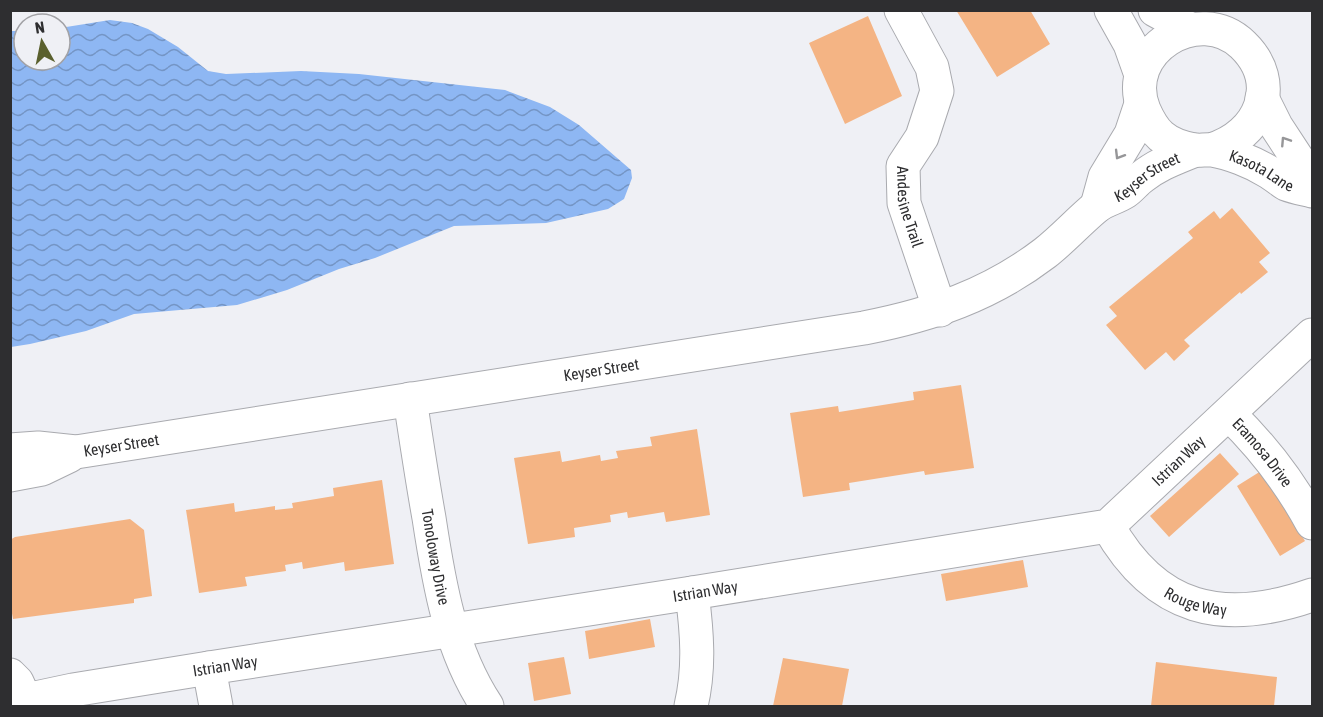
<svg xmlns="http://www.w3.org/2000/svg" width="1323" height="717" font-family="'Asap Condensed',sans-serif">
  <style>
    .water { fill: url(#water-waves) }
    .building { fill: #f4b484 }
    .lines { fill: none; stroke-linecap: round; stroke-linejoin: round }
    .minor-casing { stroke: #a9aaaf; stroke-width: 35 }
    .minor { stroke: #fff; stroke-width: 33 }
    .oneway { stroke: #969698 }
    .labels { text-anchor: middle; stroke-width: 4.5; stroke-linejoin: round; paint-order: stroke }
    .street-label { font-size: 16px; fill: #2e2e30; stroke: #eff0f5 }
  </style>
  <defs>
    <pattern id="water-waves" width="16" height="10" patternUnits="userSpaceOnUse" patternTransform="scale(1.5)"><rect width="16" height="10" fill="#8eb7f3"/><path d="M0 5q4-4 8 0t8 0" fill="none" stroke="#7495c5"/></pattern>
  </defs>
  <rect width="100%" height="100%" fill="#eff0f5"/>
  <!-- water -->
  <path class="water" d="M 110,20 L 132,23 L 148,29 L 178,47 L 208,71 L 226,74 L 301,71 L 359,74 L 505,90 L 550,107 L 579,125 L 631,170 L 632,178 L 624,199 L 608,209 L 546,223 L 454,226 L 375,258 L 339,269 L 287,290 L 237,305 L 134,314 L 86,331 L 30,344 L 11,347 L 11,31 L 24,31 L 24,60 L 60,60 L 60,28 Z"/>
  <!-- building -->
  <path class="building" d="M 956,10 L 1030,10 L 1050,44 L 997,77 Z
    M 868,16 L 902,96 L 845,124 L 809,43 Z
    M 1232,208 L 1270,253 L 1259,262 L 1268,272 L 1241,294 L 1240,292 L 1184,340 L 1190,346 L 1174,361 L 1166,352 L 1145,370 L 1106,325 L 1117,316 L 1109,307 L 1193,238 L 1188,232 L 1214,211 L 1220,219 Z
    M 961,385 L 974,468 L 925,475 L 924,471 L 849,483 L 850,490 L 803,497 L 790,413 L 838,406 L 839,412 L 914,400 L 913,392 Z
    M 697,429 L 710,515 L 666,522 L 664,512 L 628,518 L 627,512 L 610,515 L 611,522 L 574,528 L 575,537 L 528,544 L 514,458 L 560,451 L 562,462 L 600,455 L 601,461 L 618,458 L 616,451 L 652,446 L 650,437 Z
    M 1220,453 L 1239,474 L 1169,537 L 1150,516 Z
    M 1261,471 L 1305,541 L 1280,556 L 1237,486 Z
    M 382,480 L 394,564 L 345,571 L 344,562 L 303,569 L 302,562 L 285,565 L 286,571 L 245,577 L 247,586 L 199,593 L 186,510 L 234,503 L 235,512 L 275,506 L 275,510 L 293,508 L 292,503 L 334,496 L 333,488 Z
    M 130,519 L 144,530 L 152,596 L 134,599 L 134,603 L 13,619 L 10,602 L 10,540 L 15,537 Z
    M 1023,560 L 1028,587 L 946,601 L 941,574 Z
    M 650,619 L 655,647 L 589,659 L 585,631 Z
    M 564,657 L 571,694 L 534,701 L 528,663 Z
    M 783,658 L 849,669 L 842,706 L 773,706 Z
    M 1156,662 L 1277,677 L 1274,706 L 1151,706 Z"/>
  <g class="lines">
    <defs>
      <g id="minor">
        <path id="s1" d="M 901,10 L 932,67 L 937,91 L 922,137 L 903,166 L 904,203 L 940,310"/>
        <path d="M 1111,10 L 1130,44 L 1141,75"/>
        <path d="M 1155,10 L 1190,29"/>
        <path d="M 1262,98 L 1276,126 L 1312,181"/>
        <path id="s2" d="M 1211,150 C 1261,135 1282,83 1243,45 C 1199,2 1120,51 1144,110 C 1148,119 1153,129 1161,136 C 1170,144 1183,148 1194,150 C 1200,151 1206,149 1212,150 C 1230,153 1252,162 1267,171 C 1274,175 1280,180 1286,184 C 1294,187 1304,189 1312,191"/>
        <path d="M 1097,206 L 1105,177 L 1131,134 L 1141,104"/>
        <path id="s3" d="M 410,399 C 416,439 422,479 429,518 C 439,584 450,650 487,706"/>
        <path id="s4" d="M 1229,414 C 1263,447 1290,482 1312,523"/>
        <path id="s5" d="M 10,450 L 38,448 L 76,452 L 864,328 C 931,315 990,295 1045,253 C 1063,239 1079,221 1096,207 C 1104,200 1116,198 1125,192 C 1131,188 1136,181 1142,177 C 1158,164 1176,158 1195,150"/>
        <path d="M 10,475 L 42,469 L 69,456"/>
        <path id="s6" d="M 1108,526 C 1156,611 1223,626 1312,595"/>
        <path d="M 209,668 L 216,706"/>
        <path d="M 10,675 L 17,682 L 28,706"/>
        <path id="s7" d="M 26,700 L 73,690 L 209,668 L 692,593 L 1108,526 L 1312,335"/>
        <path d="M 691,706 C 700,668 697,632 692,593"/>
      </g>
    </defs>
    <!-- minor casing -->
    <use href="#minor" class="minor-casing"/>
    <!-- minor -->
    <use href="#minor" class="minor"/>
  </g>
  <!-- one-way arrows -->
  <defs><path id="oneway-chevron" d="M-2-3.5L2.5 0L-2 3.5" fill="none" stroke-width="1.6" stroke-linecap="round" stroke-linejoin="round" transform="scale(1.5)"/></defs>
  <g class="oneway">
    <use href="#oneway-chevron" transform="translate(1285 141) rotate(-123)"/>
    <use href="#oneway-chevron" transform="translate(1119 155) rotate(121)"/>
  </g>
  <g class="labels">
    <!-- street labels -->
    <g class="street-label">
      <text dy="6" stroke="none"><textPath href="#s2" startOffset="438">Kasota Lane</textPath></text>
      <text dy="6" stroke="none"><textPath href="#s5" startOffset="1190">Keyser Street</textPath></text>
      <text dy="6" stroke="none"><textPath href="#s1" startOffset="214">Andesine Trail</textPath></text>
      <text dy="6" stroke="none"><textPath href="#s5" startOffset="598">Keyser Street</textPath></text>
      <text dy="6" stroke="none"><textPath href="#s5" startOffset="112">Keyser Street</textPath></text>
      <text dy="6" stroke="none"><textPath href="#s4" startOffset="51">Eramosa Drive</textPath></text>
      <text dy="6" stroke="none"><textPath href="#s7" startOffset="1192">Istrian Way</textPath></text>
      <text dy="6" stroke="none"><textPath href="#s3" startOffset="160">Tonoloway Drive</textPath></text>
      <text dy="6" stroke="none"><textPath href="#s7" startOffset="688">Istrian Way</textPath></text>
      <text dy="6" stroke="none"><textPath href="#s6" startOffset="120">Rouge Way</textPath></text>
      <text dy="6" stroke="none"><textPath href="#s7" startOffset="202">Istrian Way</textPath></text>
    </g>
  </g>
  <!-- border -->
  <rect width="1323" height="717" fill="none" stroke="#2e2e30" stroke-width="24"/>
  <!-- north arrow -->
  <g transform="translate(42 42) rotate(351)"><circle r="28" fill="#eff0f5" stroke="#a2a2a6" stroke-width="1.5"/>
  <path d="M0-4.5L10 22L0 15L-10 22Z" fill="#5a602e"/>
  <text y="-9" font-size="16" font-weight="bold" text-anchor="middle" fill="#2e2e30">N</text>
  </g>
</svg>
